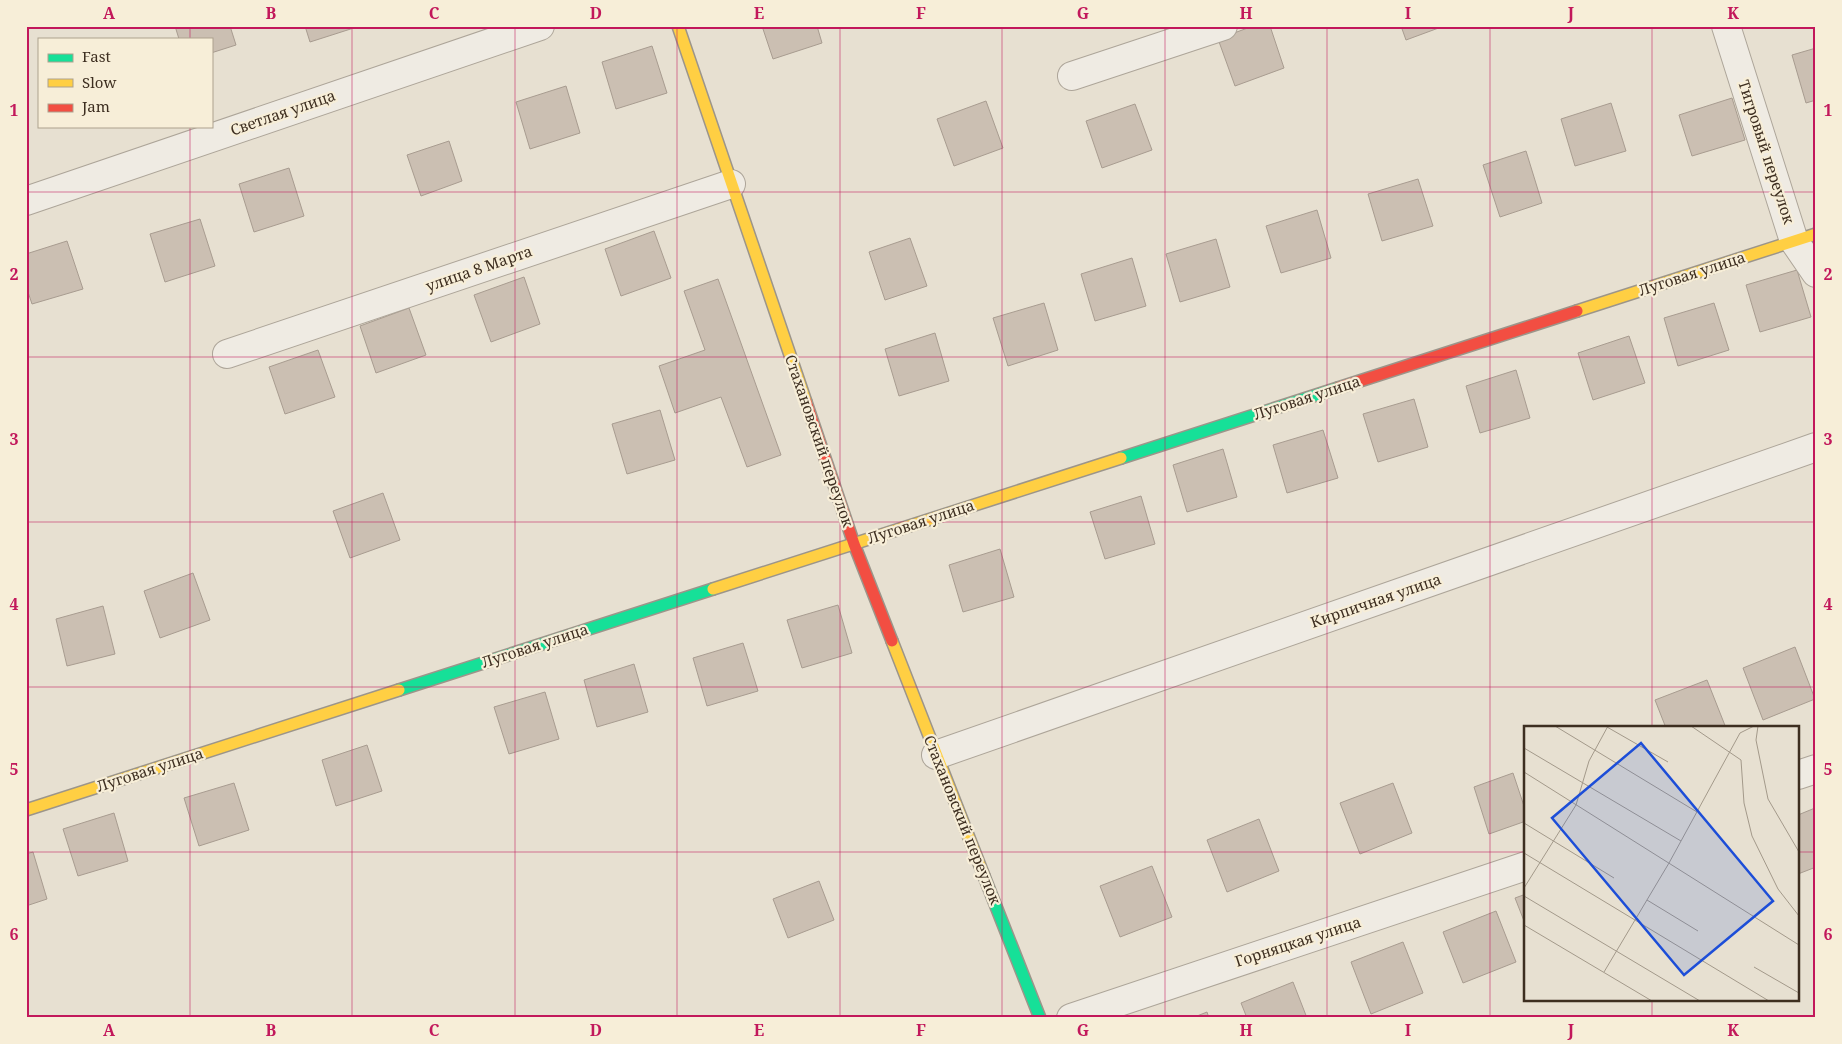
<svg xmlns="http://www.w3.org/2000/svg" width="1842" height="1044" font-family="'Noto Serif',serif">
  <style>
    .building { fill: #cbbfb2; stroke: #a89c90 }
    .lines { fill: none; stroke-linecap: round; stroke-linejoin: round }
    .street-casing { stroke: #ada599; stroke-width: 30 }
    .fast-casing { stroke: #9c958a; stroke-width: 14 }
    .slow-casing { stroke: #9c958a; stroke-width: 14 }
    .jam-casing { stroke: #9c958a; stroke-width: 14 }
    .street { stroke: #efebe3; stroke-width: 28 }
    .fast { stroke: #16e098; stroke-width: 11 }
    .slow { stroke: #ffcf43; stroke-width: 11 }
    .jam { stroke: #f24e42; stroke-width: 11 }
    .grid { fill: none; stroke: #c2185b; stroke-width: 1; stroke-opacity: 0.55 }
    .labels { text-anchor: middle; stroke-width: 4.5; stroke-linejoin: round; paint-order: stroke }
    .street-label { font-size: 15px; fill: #3d2e20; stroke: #f7eed8 }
    .inset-road { fill: none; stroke: #a3998a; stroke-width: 1 }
    .view { fill: #1d4ed8; fill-opacity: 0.15; stroke: #1d4ed8; stroke-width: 2.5 }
    .inset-edge { fill: none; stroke: #3d2e20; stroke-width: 2.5 }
    .neatline { fill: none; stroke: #c2185b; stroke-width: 2 }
    .grid-label { font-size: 16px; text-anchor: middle; font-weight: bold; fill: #c2185b }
  </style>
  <rect width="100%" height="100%" fill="#e7e0d1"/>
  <!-- building -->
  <path class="building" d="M 175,26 L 230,26 L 236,45 L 211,53 L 211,39 L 179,39 Z
    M 305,26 L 360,26 L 310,42 Z
    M 762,26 L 817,26 L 822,43 L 773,59 Z
    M 1253,26 L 1270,26 L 1284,68 L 1235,86 L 1218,39 Z
    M 1401,26 L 1444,26 L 1406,40 Z
    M 652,46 L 667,93 L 616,109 L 602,62 Z
    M 1816,48 L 1816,100 L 1806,103 L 1792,55 Z
    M 566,86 L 580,133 L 530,149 L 516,102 Z
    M 1732,98 L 1745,140 L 1692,156 L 1679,115 Z
    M 986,101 L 1003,148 L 954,166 L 937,119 Z
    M 1611,103 L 1626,151 L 1575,166 L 1561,119 Z
    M 1135,104 L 1152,150 L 1102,168 L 1086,121 Z
    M 449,141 L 462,181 L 421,196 L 407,155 Z
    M 1526,151 L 1542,203 L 1500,217 L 1483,165 Z
    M 289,168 L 304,216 L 254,232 L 239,184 Z
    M 1418,179 L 1433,226 L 1382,241 L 1368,194 Z
    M 1317,210 L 1331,258 L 1281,273 L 1266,226 Z
    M 200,219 L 215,266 L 165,282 L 150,234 Z
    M 654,231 L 671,278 L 621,296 L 605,249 Z
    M 910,238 L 927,286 L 885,300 L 869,252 Z
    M 1216,239 L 1230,287 L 1180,302 L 1166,254 Z
    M 67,241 L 83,289 L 32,304 L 26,286 L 26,254 Z
    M 1132,258 L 1146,306 L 1095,321 L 1081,274 Z
    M 1797,270 L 1811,317 L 1760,332 L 1746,285 Z
    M 524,277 L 540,324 L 491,342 L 474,295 Z
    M 718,279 L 781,455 L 747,467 L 721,397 L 675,413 L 659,366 L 705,350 L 684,291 Z
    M 1044,303 L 1058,350 L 1008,366 L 993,318 Z
    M 1714,303 L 1729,350 L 1678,366 L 1664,318 Z
    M 409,308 L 426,355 L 376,373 L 360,326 Z
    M 935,333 L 949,381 L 899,396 L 885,349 Z
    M 1629,336 L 1645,383 L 1593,400 L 1578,353 Z
    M 318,350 L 335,397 L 285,414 L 269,367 Z
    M 1516,370 L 1530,418 L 1480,433 L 1466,386 Z
    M 1414,399 L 1428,447 L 1378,462 L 1363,414 Z
    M 660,410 L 675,460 L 627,474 L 612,424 Z
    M 1323,430 L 1338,478 L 1287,493 L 1273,445 Z
    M 1223,449 L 1237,497 L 1187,512 L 1173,465 Z
    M 383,493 L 400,540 L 350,558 L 333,511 Z
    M 1141,496 L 1155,544 L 1105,559 L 1090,512 Z
    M 1000,549 L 1014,597 L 963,612 L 949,565 Z
    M 193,573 L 210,620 L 160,638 L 144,591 Z
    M 838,605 L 852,653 L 802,668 L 787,620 Z
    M 103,606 L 115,654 L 67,666 L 56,619 Z
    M 743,643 L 758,691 L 707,706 L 693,658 Z
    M 1795,647 L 1815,699 L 1763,720 L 1743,668 Z
    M 634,664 L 648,712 L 597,727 L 584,680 Z
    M 1707,680 L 1726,728 L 1666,728 L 1655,700 Z
    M 545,692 L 559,739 L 509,754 L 494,707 Z
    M 367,745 L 382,791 L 336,806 L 322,760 Z
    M 1513,773 L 1526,812 L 1526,821 L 1489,834 L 1474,787 Z
    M 234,783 L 249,830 L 199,846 L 184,798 Z
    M 1393,783 L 1412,833 L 1360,854 L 1340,803 Z
    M 1815,808 L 1816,867 L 1798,874 L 1798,815 Z
    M 114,813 L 128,861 L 78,876 L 63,829 Z
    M 1259,819 L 1279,871 L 1227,892 L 1207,840 Z
    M 33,852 L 47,899 L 26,906 L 26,854 Z
    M 1152,866 L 1172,917 L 1120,937 L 1100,886 Z
    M 819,881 L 834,920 L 788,938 L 773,899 Z
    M 1526,894 L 1526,926 L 1515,898 Z
    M 1496,911 L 1516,962 L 1463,983 L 1443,932 Z
    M 1403,942 L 1423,993 L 1371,1014 L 1351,962 Z
    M 1293,982 L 1307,1018 L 1247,1018 L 1241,1003 Z
    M 1207,1012 L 1209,1018 L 1192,1018 Z"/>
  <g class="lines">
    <defs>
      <path id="street" d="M 1726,26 L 1794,241 L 1816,273
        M 1072,76 L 1223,26
        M 26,201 L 540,26
        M 227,354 L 731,184
        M 936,755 L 1816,447
        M 1798,775 L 1816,769
        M 1071,1018 L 1526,866"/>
      <path id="fast" d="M 1121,458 L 1338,388
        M 399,690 L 713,589
        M 984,876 L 1040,1018"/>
      <path id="slow" d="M 678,26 L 806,402
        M 1577,311 L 1816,234
        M 713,589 L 1121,458
        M 892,641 L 984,876
        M 26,810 L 399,690"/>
      <path id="jam" d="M 1338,388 L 1577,311
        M 806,402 L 854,544 L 892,641"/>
    </defs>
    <!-- street casing -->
    <use href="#street" class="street-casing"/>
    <!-- fast casing -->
    <use href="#fast" class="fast-casing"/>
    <!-- slow casing -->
    <use href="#slow" class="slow-casing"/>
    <!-- jam casing -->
    <use href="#jam" class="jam-casing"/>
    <!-- street -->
    <use href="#street" class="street"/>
    <!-- fast -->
    <use href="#fast" class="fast"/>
    <!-- slow -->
    <use href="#slow" class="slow"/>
    <!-- jam -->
    <use href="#jam" class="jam"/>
  </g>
  <!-- grid -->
  <path class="grid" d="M 190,26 L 190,39M 352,26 L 352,1018M 515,26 L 515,1018M 677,26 L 677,1018M 840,26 L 840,1018M 1002,26 L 1002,1018M 1165,26 L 1165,1018M 1327,26 L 1327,1018M 1490,26 L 1490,1018M 1652,26 L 1652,728M 190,126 L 190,1018M 26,192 L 1816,192M 26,357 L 1816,357M 26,522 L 1816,522M 26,687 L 1816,687M 26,852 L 1526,852M 1798,852 L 1816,852M 1652,1000 L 1652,1018"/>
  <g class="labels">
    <!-- street labels -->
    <g class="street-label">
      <text transform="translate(283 113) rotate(-19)" y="5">Светлая улица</text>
      <text transform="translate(1766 152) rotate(72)" y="5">Тигровый переулок</text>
      <text transform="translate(479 269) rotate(-19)" y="5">улица 8 Марта</text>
      <text transform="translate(1692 274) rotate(-18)" y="5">Луговая улица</text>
      <text transform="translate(1307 398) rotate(-18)" y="5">Луговая улица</text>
      <text transform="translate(819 441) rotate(71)" y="5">Стахановский переулок</text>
      <text transform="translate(921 522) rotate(-18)" y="5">Луговая улица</text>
      <text transform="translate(1376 601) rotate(-19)" y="5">Кирпичная улица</text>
      <text transform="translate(535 646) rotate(-18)" y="5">Луговая улица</text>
      <text transform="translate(150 770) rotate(-18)" y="5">Луговая улица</text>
      <text transform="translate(962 820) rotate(68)" y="5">Стахановский переулок</text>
      <text transform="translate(1298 942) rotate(-18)" y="5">Горняцкая улица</text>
    </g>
  </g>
  <!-- overview -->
  <g transform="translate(1524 726)">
    <rect width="275" height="275" fill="#e7e0d1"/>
    <path class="inset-road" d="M 31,0 L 173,86M 167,0 L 217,34 L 220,77 L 228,110 L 254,163 L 275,190M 234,0 L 232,14 L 244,73 L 275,126M 83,1 L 144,36M 0,22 L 157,115M 0,46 L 275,219M 0,97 L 90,152M 0,127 L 245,275M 0,162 L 52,79 L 65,35 L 84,0M 0,170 L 176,275M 123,174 L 174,205M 0,199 L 128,275M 230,241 L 275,267M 80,246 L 145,137 L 216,7 L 230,0"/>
    <path class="view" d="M 117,17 L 249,175 L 160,249 L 28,92 Z"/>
    <rect width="275" height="275" class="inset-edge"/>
  </g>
  <!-- border -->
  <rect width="1842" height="1044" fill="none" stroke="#f7eed8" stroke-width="55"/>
  <!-- legend -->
  <rect x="38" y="38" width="175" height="90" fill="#f7eed8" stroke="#ada18e"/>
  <rect x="48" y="54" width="25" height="8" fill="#16e098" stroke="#ada18e"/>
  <text x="82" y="62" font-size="15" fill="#3d2e20">Fast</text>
  <rect x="48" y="79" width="25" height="8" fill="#ffcf43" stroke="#ada18e"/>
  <text x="82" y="88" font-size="15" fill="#3d2e20">Slow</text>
  <rect x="48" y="104" width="25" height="8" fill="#f24e42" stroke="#ada18e"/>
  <text x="82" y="112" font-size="15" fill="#3d2e20">Jam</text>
  <rect x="28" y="28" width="1786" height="988" class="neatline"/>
  <g class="grid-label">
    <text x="109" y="19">A</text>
    <text x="271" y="19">B</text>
    <text x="434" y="19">C</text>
    <text x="596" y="19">D</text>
    <text x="759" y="19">E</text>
    <text x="921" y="19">F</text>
    <text x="1083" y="19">G</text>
    <text x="1246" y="19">H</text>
    <text x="1408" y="19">I</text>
    <text x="1571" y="19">J</text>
    <text x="1733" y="19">K</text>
    <text x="14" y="116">1</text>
    <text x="1828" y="116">1</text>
    <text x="14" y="280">2</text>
    <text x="1828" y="280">2</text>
    <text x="14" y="445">3</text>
    <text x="1828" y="445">3</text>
    <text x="14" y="610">4</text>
    <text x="1828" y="610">4</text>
    <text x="14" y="775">5</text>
    <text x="1828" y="775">5</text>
    <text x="14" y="940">6</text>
    <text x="1828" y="940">6</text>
    <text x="109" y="1036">A</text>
    <text x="271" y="1036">B</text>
    <text x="434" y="1036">C</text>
    <text x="596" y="1036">D</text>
    <text x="759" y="1036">E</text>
    <text x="921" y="1036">F</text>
    <text x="1083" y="1036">G</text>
    <text x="1246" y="1036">H</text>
    <text x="1408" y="1036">I</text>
    <text x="1571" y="1036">J</text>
    <text x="1733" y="1036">K</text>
  </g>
</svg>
